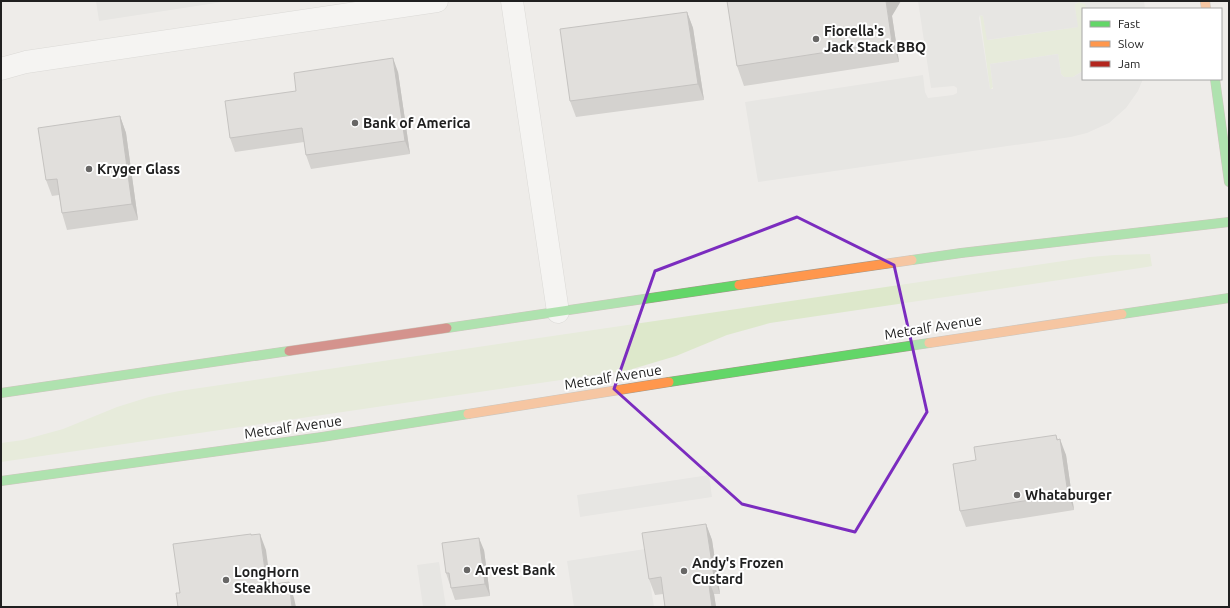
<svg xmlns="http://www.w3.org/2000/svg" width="1230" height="608" font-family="Ubuntu,sans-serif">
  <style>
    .grass { fill: #dde8cb }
    .parking { fill: #dedddc }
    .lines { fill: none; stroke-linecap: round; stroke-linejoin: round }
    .street-casing { stroke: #c4c3c1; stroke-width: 23 }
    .fast-casing { stroke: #a29788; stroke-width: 10 }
    .slow-casing { stroke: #a29788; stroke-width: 10 }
    .jam-casing { stroke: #a29788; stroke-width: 10 }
    .street { stroke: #fcfcfc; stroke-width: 22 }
    .fast { stroke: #63d668; stroke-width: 9 }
    .slow { stroke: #ff974d; stroke-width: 9 }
    .jam { stroke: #b3261e; stroke-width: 9 }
    .wall { fill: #b4b1af }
    .shaded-wall { fill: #92908f }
    .building { fill: #d1cecc; stroke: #92908f }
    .marked { fill: none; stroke: #7b2cbf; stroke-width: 3; stroke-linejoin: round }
    .poi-dot { fill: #686766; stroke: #fff; stroke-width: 1.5 }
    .labels { text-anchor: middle; stroke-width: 4; stroke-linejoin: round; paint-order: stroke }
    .poi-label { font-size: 14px; font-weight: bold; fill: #202020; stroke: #fff; text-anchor: start }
    .street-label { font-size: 14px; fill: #202020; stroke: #fff }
  </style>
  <rect width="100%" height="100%" fill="#eeece9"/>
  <!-- grass -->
  <path class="grass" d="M 1079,2 L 1086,4 L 1087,9 L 1083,9 L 1083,71 L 1073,77 L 1064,77 L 1061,74 L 1058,54 L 990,64 L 993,87 L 991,89 L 990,89 L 980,15 L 983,16 L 988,40 L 1077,27 L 1075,8 L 1075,4 Z
    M 1150,254 L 1152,266 L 1147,267 L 770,323 L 727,335 L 676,356 L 629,370 L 1,462 L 1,443 L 23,440 L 63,429 L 117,407 L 149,397 L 179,391 L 1090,257 L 1114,255 Z"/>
  <!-- parking -->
  <path class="parking" d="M 96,1 L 229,1 L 99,21 Z
    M 918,1 L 1144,1 L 1145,9 L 1087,9 L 1085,4 L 1079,2 L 1075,4 L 1075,8 L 1078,27 L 987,40 L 983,16 L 980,15 L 979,18 L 990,89 L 993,89 L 993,87 L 990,64 L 1058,54 L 1061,74 L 1064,77 L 1073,77 L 1083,71 L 1083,79 L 1143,79 L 1138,91 L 1126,108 L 1109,123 L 1087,133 L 1071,137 L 758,182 L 745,102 L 923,75 L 925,92 L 928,98 L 953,95 L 957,93 L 957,88 L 954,86 L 931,88 Z
    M 709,475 L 712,497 L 580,517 L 577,495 Z
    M 645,549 L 654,607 L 574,607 L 567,561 Z
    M 439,562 L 446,607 L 423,607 L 417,565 Z"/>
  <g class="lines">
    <defs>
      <path id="street" d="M 512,1 L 558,312
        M 1,69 L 26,62 L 437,1"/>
      <path id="fast" d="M 1215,79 L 1229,182
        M 912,260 L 961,253 L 1229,222
        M 1122,314 L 1229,298
        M 447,328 L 739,285
        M 669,382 L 929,343
        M 1,393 L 289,351
        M 1,481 L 322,437 L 468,414"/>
      <path id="slow" d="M 1205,1 L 1206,9
        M 739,285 L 912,260
        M 929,343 L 1122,314
        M 468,414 L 669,382"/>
      <path id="jam" d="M 289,351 L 447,328"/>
    </defs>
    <!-- street casing -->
    <use href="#street" class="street-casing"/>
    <!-- fast casing -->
    <use href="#fast" class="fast-casing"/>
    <!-- slow casing -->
    <use href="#slow" class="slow-casing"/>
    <!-- jam casing -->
    <use href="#jam" class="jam-casing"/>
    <!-- street -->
    <use href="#street" class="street"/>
    <!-- fast -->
    <use href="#fast" class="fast"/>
    <!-- slow -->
    <use href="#slow" class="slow"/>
    <!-- jam -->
    <use href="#jam" class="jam"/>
  </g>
  <!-- wall -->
  <path class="wall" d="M 687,12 L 693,28 L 704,100 L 576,117 L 570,101 Z
    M 892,16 L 899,62 L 744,86 L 737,66 Z
    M 398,72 L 410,154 L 311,169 L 306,155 L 304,142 L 235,152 L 230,138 L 296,91 Z
    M 120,116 L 126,133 L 138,220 L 67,230 L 62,213 L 59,195 L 52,196 L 46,180 Z
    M 1056,435 L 1058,440 L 1066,455 L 1074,510 L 966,527 L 960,511 L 976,460 Z
    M 706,524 L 712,540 L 720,594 L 714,594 L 716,607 L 665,607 L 663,594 L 655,595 L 649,579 Z
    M 484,550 L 490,596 L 455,600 L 451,588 L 451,585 L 450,585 L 446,573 Z"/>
  <!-- shaded-wall -->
  <path class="shaded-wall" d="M 886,1 L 901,1 L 892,16 L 899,62 L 892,42 Z
    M 687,12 L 693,28 L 704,100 L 698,84 Z
    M 393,58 L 398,72 L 410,154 L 405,141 Z
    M 120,116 L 126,133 L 138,220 L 132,204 Z
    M 1060,439 L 1066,455 L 1074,510 L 1068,494 Z
    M 706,524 L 712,540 L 720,594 L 714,577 Z
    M 260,534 L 266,550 L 273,601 L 267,585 Z
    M 479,538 L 484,550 L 490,596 L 485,584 Z
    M 708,578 L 714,594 L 716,607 L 712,607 Z
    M 289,582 L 294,598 L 296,607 L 292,607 Z"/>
  <!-- building -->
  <path class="building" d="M 727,1 L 886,1 L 892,42 L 737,66 Z
    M 687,12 L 698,84 L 570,101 L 560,29 Z
    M 393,58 L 405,141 L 306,155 L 302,128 L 230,138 L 225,101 L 296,91 L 294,73 Z
    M 120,116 L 132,204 L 62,213 L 57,179 L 46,180 L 38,128 Z
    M 1056,435 L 1057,440 L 1060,439 L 1068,494 L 960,511 L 953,464 L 976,460 L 974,447 Z
    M 706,524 L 714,577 L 708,578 L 712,607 L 665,607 L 661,577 L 649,579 L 642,533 Z
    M 251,534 L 251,535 L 260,534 L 267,585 L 289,582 L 292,607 L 178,607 L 176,593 L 180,593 L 173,544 Z
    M 479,538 L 485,584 L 451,588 L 449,573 L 446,573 L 442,543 Z"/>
  <!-- marked area -->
  <path d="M0 0H1230V608H0ZM 797,217 L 894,265 L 927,412 L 855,532 L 742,504 L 614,389 L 655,271 Z" fill="#eeece9" fill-opacity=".55" fill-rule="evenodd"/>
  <path class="marked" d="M 797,217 L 894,265 L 927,412 L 855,532 L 742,504 L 614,389 L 655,271 Z"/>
  <!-- markers -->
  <g class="poi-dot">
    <circle cx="816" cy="39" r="4"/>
    <circle cx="355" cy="123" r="4"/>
    <circle cx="89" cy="169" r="4"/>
    <circle cx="1017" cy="495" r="4"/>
    <circle cx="467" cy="570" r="4"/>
    <circle cx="684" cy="571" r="4"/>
    <circle cx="226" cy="580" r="4"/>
  </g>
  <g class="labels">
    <!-- poi labels -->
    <g class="poi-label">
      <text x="824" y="36">Fiorella's<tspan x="824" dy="16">Jack Stack BBQ</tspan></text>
      <text x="363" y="128">Bank of America</text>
      <text x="97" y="174">Kryger Glass</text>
      <text x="1025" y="500">Whataburger</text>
      <text x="692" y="568">Andy's Frozen<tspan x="692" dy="16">Custard</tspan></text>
      <text x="475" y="575">Arvest Bank</text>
      <text x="234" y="577">LongHorn<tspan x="234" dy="16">Steakhouse</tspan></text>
    </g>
    <!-- street labels -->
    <g class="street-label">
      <text transform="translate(933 327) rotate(-9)" y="5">Metcalf Avenue</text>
      <text transform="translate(613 377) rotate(-9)" y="5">Metcalf Avenue</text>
      <text transform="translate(293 427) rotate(-8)" y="5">Metcalf Avenue</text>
    </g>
  </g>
  <!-- border -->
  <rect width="1230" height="608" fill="none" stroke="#202020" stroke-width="4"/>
  <!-- legend -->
  <rect x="1082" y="8" width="140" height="72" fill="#ffffff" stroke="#a6a6a6"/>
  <rect x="1090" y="21" width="20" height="6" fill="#63d668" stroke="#a6a6a6"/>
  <text x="1118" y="28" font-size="12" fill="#202020">Fast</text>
  <rect x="1090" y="41" width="20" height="6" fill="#ff974d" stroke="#a6a6a6"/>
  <text x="1118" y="48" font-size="12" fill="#202020">Slow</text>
  <rect x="1090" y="61" width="20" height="6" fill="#b3261e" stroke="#a6a6a6"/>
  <text x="1118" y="68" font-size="12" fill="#202020">Jam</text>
</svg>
